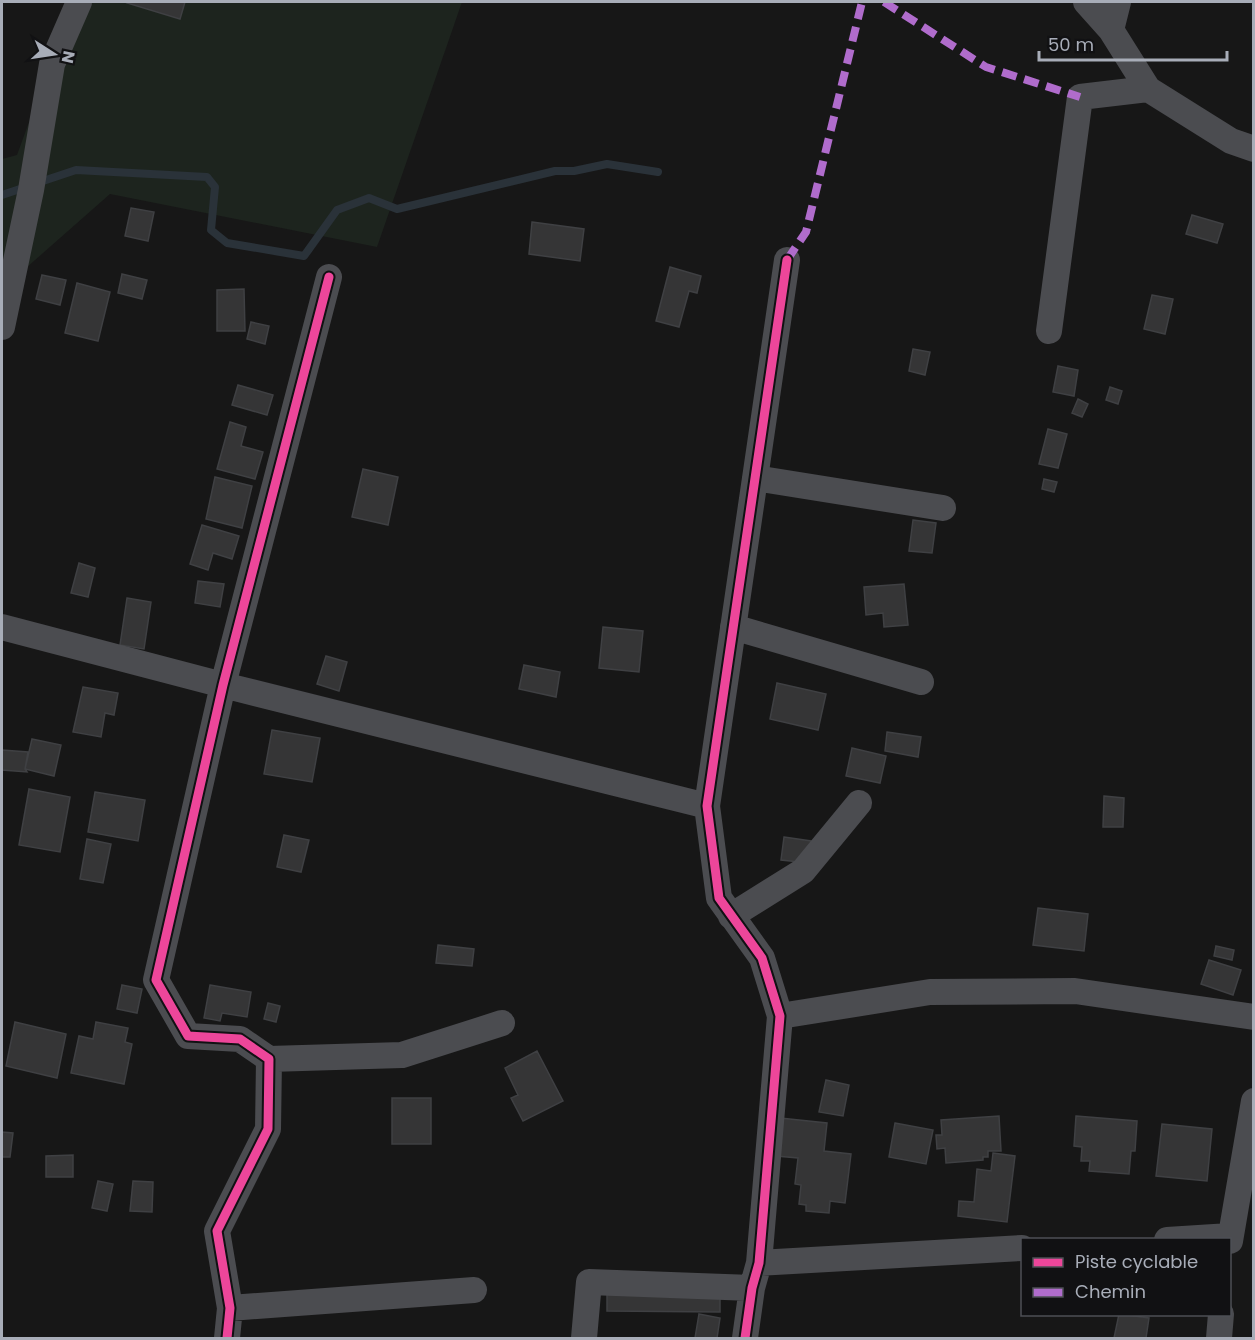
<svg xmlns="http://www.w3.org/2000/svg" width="1255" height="1340" font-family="Poppins,sans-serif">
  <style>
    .green { fill: #1d241e }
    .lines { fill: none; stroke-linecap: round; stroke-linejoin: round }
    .stream { stroke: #2a3239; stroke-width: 8 }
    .building { fill: #353536; stroke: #3f4043; stroke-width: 1.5 }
    .minor { stroke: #4b4c50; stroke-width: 26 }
    .quiet { stroke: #b06ccc; stroke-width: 8; stroke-dasharray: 15 8; stroke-linecap: butt }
    .cycleway-casing { stroke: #111113; stroke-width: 13 }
    .cycleway { stroke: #ed469a; stroke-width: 9 }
  </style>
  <rect width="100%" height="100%" fill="#171717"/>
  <!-- green -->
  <path class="green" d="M 78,2 L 462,2 L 377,247 L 110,194 L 9,283 L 2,283 L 2,159 L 17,155 L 41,89 Z"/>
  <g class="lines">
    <!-- stream -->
    <path class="stream" d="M 37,183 L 76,170 L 207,177 L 215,187 L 211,230 L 227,243 L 304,256 L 337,210 L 369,198 L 397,209 L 555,171 L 574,171 L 607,164 L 658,172
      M 2,195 L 26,187"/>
  </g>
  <!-- building -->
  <path class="building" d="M 128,2 L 185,2 L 180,19 L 127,3 Z
    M 131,208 L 154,212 L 148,241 L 125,236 Z
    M 1192,215 L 1223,224 L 1217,243 L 1186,234 Z
    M 532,222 L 584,229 L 580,261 L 529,254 Z
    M 670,267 L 701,276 L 697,293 L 689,291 L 679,327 L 656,321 Z
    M 122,274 L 147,280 L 142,299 L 118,293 Z
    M 42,275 L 66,280 L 60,305 L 36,299 Z
    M 77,283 L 110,292 L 98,341 L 65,333 Z
    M 244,289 L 245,331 L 217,331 L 217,290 Z
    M 1152,295 L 1173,299 L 1165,334 L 1144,329 Z
    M 251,322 L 269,326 L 265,344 L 247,339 Z
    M 913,349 L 930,352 L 925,375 L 909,371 Z
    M 1058,366 L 1078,370 L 1074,396 L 1053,392 Z
    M 238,385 L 273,395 L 267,415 L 232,405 Z
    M 1110,387 L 1122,391 L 1118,404 L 1106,400 Z
    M 1078,399 L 1088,404 L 1082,417 L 1072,413 Z
    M 230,422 L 246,427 L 241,446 L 263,452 L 255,479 L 217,469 Z
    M 1048,429 L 1067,434 L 1058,468 L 1039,464 Z
    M 363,469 L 398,477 L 388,525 L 352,517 Z
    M 215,477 L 252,486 L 242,528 L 206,519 Z
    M 1044,479 L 1057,482 L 1054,492 L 1042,489 Z
    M 913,520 L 936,523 L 932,553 L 909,551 Z
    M 202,525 L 239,536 L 232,559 L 213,553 L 208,570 L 190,564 Z
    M 79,563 L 95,568 L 88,597 L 71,593 Z
    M 198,581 L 224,584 L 220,607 L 195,603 Z
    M 904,584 L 908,625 L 884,627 L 883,613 L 866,615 L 864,587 Z
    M 127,598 L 151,602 L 144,649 L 120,645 Z
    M 603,627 L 643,631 L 639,672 L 599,668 Z
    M 326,656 L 347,662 L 339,691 L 317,684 Z
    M 524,665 L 560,672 L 556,697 L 519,689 Z
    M 777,683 L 826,694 L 818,730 L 770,719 Z
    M 83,687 L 118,693 L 114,715 L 105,713 L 101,737 L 73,732 Z
    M 272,730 L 320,738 L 312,782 L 264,774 Z
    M 887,732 L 921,737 L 918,757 L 885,751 Z
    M 32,739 L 61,745 L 54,776 L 25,769 Z
    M 852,748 L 886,756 L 880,783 L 846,776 Z
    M 2,750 L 28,752 L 25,769 L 27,772 L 2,770 Z
    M 29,789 L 70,797 L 60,852 L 19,845 Z
    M 95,792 L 145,800 L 138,841 L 88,832 Z
    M 1104,796 L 1124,798 L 1123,827 L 1103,827 Z
    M 284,835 L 309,840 L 301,872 L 277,867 Z
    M 784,837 L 811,841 L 809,863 L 781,860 Z
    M 87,839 L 111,844 L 103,883 L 80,879 Z
    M 1038,908 L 1088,914 L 1084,951 L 1033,945 Z
    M 438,945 L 474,949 L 472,966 L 436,963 Z
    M 1216,946 L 1234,950 L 1232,960 L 1214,956 Z
    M 1209,960 L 1241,970 L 1233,995 L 1201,984 Z
    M 122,985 L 142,989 L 137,1013 L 117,1009 Z
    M 210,985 L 251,992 L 247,1017 L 222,1013 L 220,1021 L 204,1018 Z
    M 268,1003 L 280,1006 L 276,1022 L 264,1019 Z
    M 15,1022 L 66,1034 L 57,1078 L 6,1066 Z
    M 96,1022 L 128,1028 L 125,1042 L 132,1044 L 124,1084 L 71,1073 L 79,1036 L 93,1039 Z
    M 537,1051 L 563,1101 L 523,1121 L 511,1098 L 518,1095 L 505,1068 Z
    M 826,1080 L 849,1085 L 843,1116 L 819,1112 Z
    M 392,1098 L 431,1098 L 431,1144 L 392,1144 Z
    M 999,1116 L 1001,1151 L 988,1151 L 988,1157 L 983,1157 L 983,1160 L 946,1163 L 945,1148 L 937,1149 L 936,1135 L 942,1135 L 941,1120 Z
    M 1076,1116 L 1137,1121 L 1135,1151 L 1131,1151 L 1129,1174 L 1089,1171 L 1090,1161 L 1081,1161 L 1082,1147 L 1074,1146 Z
    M 780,1118 L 827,1123 L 824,1151 L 851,1154 L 845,1203 L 830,1201 L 829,1213 L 806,1211 L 806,1205 L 799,1204 L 801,1185 L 795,1184 L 798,1158 L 776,1156 Z
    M 895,1123 L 933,1130 L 926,1164 L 889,1157 Z
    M 1162,1124 L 1212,1129 L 1207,1181 L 1156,1176 Z
    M 2,1132 L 13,1133 L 10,1157 L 2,1157 Z
    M 993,1153 L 1015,1156 L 1007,1222 L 958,1216 L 959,1201 L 974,1202 L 977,1169 L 991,1171 Z
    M 73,1155 L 73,1177 L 46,1177 L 46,1156 Z
    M 98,1181 L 113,1184 L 107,1211 L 92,1208 Z
    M 133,1181 L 153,1182 L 152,1212 L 130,1211 Z
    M 607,1285 L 720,1286 L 720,1312 L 607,1311 Z
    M 699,1314 L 720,1318 L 717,1338 L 695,1338 Z
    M 1119,1314 L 1149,1318 L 1146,1338 L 1114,1338 Z"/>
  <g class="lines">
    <!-- minor -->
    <path class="minor" d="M 1086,2 L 1111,30 L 1148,89 L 1231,141 L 1254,149
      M 1111,30 L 1118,2
      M 2,327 L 31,190 L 52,64 L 79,2
      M 1049,331 L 1080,97 L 1148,89
      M 755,478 L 943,508
      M 2,627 L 223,685 L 707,806
      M 733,627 L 921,682
      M 731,916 L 803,871 L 859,803
      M 780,1016 L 930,992 L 1075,991 L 1254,1017
      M 269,1059 L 402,1055 L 502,1023
      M 1167,1240 L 1230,1236
      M 1230,1241 L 1254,1101
      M 759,1263 L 1022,1248
      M 230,1308 L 474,1290
      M 227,1338 L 230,1308 L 217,1231 L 268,1129 L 269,1059 L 240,1039 L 188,1036 L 156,980 L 223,685 L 329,277
      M 584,1338 L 589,1282 L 752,1288
      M 745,1338 L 752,1288 L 759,1263 L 780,1016 L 762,958 L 719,898 L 707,806 L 787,260
      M 1219,1338 L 1221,1314"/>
    <!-- quiet -->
    <path class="quiet" d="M 884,2 L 986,67 L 1080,97
      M 787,260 L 806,232 L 862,2"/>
    <defs>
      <path id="cycleway" d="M 227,1338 L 230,1308 L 217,1231 L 268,1129 L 269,1059 L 240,1039 L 188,1036 L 156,980 L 223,685 L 329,277
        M 745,1338 L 752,1288 L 759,1263 L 780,1016 L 762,958 L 719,898 L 707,806 L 787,260"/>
    </defs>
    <!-- cycleway casing -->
    <use href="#cycleway" class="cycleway-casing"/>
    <!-- cycleway -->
    <use href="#cycleway" class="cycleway"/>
  </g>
  <!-- border -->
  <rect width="1255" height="1340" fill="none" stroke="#a8adb8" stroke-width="6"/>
  <!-- legend -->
  <rect x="1021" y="1238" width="210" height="78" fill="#111113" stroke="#4d4f55" stroke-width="1.5"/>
  <rect x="1033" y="1258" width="30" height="9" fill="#ed469a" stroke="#4d4f55" stroke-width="1.5"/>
  <text x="1075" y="1268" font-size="18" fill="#a8adb8">Piste cyclable</text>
  <rect x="1033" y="1288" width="30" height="9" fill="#b06ccc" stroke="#4d4f55" stroke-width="1.5"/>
  <text x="1075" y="1298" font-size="18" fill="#a8adb8">Chemin</text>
  <!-- north arrow -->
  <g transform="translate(54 54) rotate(102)" stroke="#111113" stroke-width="4.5" paint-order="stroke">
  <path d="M0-4.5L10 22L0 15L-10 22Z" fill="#a8adb8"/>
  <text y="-9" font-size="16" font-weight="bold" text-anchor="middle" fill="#a8adb8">N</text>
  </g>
  <!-- scale -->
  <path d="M1039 51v9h188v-9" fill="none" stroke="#a8adb8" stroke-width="3"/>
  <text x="1048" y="51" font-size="18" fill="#a8adb8" stroke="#111113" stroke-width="4.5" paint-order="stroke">50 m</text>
</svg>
